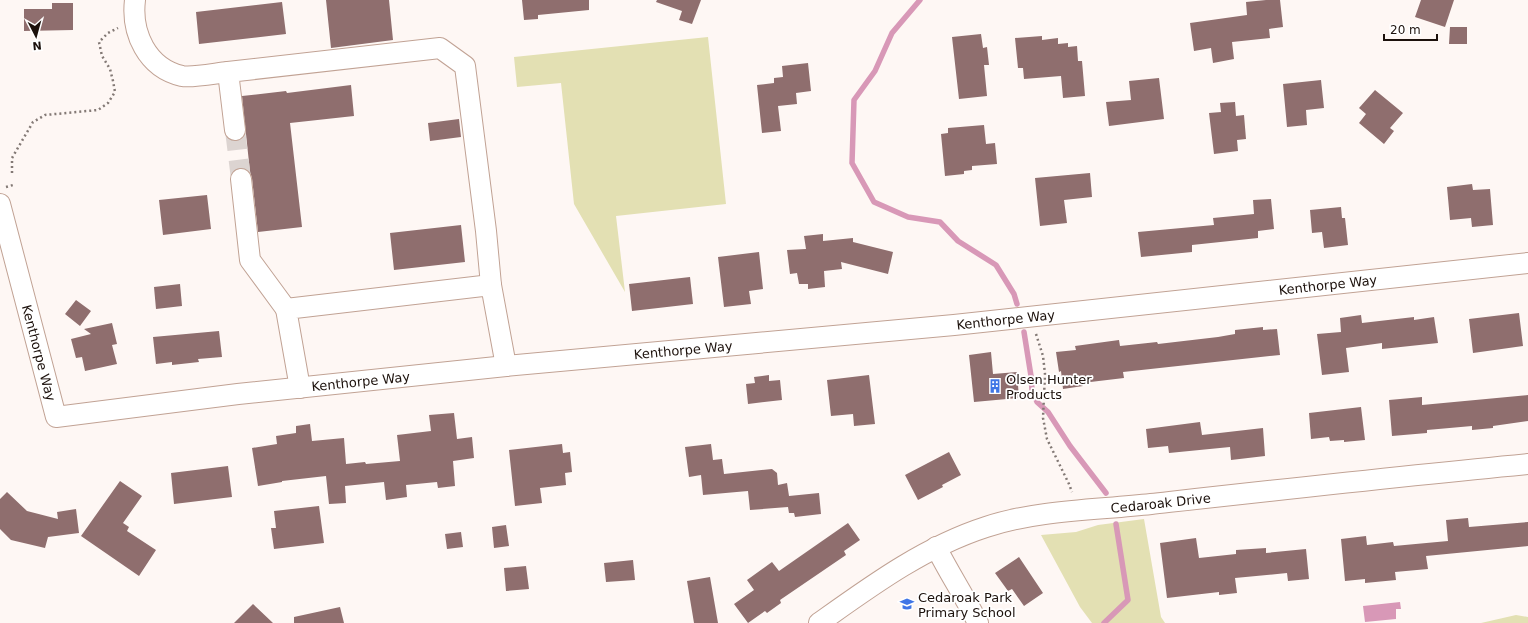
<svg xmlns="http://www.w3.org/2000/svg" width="1528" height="623" font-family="'DejaVu Sans',sans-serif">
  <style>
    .green { fill: #e3e0b3 }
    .water { fill: #d898b7 }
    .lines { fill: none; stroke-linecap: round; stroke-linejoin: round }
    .stream { stroke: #d898b7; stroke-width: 5.5 }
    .building { fill: #8f6e6e }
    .minor-tunnel { stroke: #dcd4d1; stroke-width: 20; stroke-dasharray: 20 10; stroke-linecap: butt }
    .minor-casing { stroke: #c1a294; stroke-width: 22 }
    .path { stroke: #837975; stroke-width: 2.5; stroke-dasharray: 2 3; stroke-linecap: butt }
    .minor { stroke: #fff; stroke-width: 20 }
    .labels { text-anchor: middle; stroke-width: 3.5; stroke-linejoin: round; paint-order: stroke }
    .street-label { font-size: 13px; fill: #1c110c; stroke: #fff }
    .poi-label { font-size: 13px; fill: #1c110c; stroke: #fff; text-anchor: start }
  </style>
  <rect width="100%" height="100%" fill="#fef7f4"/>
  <!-- green -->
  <path class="green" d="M 708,37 L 726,204 L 616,216 L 625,292 L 574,204 L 561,83 L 517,87 L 514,57 Z
    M 1144,519 L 1161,617 L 1165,623 L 1092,623 L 1080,607 L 1041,535 L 1076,532 L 1098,525 Z
    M 1516,615 L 1528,617 L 1528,623 L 1481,623 Z"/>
  <!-- water -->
  <path class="water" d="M 1400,602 L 1401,609 L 1396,609 L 1396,619 L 1365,622 L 1363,606 Z"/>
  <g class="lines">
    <!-- stream -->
    <path class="stream" d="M 920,0 L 892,33 L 875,71 L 854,100 L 852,163 L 874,202 L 908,217 L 940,222 L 958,241 L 996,265 L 1014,294 L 1017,304
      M 1024,332 L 1031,376 L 1032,390 L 1037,402 L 1048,412 L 1070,446 L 1106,493
      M 1104,623 L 1128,600 L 1116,524"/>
  </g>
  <!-- building -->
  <path class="building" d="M 326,0 L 389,0 L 393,40 L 331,48 Z
    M 522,0 L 589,0 L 589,10 L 538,15 L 538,19 L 524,20 Z
    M 657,0 L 701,0 L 692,24 L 679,20 L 682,11 L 656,2 Z
    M 1266,0 L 1280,0 L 1283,27 L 1269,29 L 1270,38 L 1232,42 L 1234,59 L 1213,63 L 1211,48 L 1194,51 L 1190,23 L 1247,15 L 1246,2 Z
    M 1421,0 L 1454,0 L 1445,27 L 1415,17 Z
    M 282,2 L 286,34 L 199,44 L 196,12 Z
    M 52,3 L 73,3 L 73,30 L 24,31 L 24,9 L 52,9 Z
    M 1450,27 L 1467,27 L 1467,44 L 1449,44 Z
    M 981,34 L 983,48 L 987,47 L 989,65 L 984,65 L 987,96 L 959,99 L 952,37 Z
    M 1042,36 L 1042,40 L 1058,38 L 1058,44 L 1068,43 L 1068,47 L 1077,46 L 1078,61 L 1082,61 L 1085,96 L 1063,98 L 1061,76 L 1024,79 L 1023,68 L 1018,68 L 1015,38 Z
    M 808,63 L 811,91 L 796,93 L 797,104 L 778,106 L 781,131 L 762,133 L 757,85 L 774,83 L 774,78 L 783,77 L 782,66 Z
    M 1159,78 L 1164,119 L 1109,126 L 1106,102 L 1131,100 L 1129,81 Z
    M 1321,80 L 1324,108 L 1306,110 L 1307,125 L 1287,127 L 1283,84 Z
    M 351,85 L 354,116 L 290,123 L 302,227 L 258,232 L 252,178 L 250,172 L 242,96 L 286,91 L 287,93 Z
    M 1375,90 L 1403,113 L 1390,128 L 1394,131 L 1384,144 L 1359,123 L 1366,114 L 1359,108 Z
    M 1235,102 L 1236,116 L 1244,115 L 1246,139 L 1237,140 L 1238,151 L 1214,154 L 1209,113 L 1221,112 L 1220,103 Z
    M 459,119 L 461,137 L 430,141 L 428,123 Z
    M 984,125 L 986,144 L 995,143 L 997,164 L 972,166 L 972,170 L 964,171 L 964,174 L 945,176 L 941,134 L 948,133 L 948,128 Z
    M 1090,173 L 1092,197 L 1064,200 L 1067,223 L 1040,226 L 1035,178 Z
    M 1472,184 L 1473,190 L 1490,189 L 1493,225 L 1472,227 L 1471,218 L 1450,220 L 1447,187 Z
    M 207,195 L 211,229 L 163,235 L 159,200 Z
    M 1271,199 L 1274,229 L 1258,231 L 1258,238 L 1192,245 L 1192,252 L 1141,257 L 1138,232 L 1214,225 L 1213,218 L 1254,214 L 1253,200 Z
    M 1341,207 L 1342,218 L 1345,218 L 1348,245 L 1324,248 L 1322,232 L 1312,233 L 1310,210 Z
    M 461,225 L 465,262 L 394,270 L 390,233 Z
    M 823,234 L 823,241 L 853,238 L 853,242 L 893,252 L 888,274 L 841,262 L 842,269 L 824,271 L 825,287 L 808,289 L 808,284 L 799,284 L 797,273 L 790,274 L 787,250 L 806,249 L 804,236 Z
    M 759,252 L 763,289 L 749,291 L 751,304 L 724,307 L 718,257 Z
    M 690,277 L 693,304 L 632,311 L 629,284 Z
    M 180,284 L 182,306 L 156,309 L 154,287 Z
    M 76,300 L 91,311 L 80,326 L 65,314 Z
    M 1519,313 L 1523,346 L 1473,353 L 1469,319 Z
    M 1361,315 L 1362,323 L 1414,317 L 1414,320 L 1434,317 L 1438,343 L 1382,349 L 1382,343 L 1346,348 L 1349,372 L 1322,375 L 1317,334 L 1341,332 L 1340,318 Z
    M 112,323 L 117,344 L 112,345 L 117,364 L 85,371 L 82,357 L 76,358 L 71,339 L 91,334 L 84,329 Z
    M 1263,327 L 1263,330 L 1277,329 L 1280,355 L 1123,372 L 1124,378 L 1082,383 L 1083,386 L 1063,389 L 1061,371 L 1059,372 L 1056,352 L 1076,350 L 1075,346 L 1119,340 L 1120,346 L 1157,342 L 1158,344 L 1218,337 L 1235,334 L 1235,330 Z
    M 219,331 L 222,357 L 198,359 L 199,362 L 172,365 L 172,362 L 156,364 L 153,337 Z
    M 991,352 L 993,374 L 1017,372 L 1019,398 L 974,402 L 969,355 Z
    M 769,375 L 769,381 L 780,380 L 782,400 L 748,404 L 746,384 L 755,383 L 754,377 Z
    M 869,375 L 875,424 L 854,426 L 853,414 L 831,416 L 827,380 Z
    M 1528,395 L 1528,421 L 1493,426 L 1493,428 L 1472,430 L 1472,426 L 1427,430 L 1427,433 L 1392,436 L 1389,400 L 1422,397 L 1422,405 Z
    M 1361,407 L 1365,440 L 1344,442 L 1344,440 L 1330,441 L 1329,437 L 1311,439 L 1309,413 Z
    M 454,413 L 457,439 L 472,437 L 474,458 L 453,461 L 455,486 L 438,488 L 437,482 L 406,485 L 407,497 L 386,500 L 384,482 L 345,486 L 346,503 L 329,504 L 326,476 L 282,481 L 282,482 L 258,486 L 252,448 L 277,444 L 276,436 L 296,433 L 296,426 L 310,424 L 312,441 L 344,438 L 346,464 L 365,462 L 366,464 L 400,461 L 397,435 L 431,431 L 429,415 Z
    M 1200,422 L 1202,435 L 1263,428 L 1265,456 L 1231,460 L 1230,447 L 1169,453 L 1168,446 L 1148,448 L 1146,429 Z
    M 562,444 L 563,453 L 570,452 L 572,472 L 565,473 L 566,485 L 540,488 L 542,503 L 515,506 L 509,450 Z
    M 711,444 L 713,460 L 722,459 L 724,474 L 772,469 L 777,473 L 778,485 L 787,483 L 789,496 L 819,493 L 821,514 L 795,517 L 794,513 L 789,513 L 788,507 L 750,510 L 748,491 L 703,495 L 701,475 L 689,477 L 685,447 Z
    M 949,452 L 961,475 L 942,485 L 943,487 L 918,500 L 905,475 Z
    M 228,466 L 232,497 L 174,504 L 171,473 Z
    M 120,481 L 142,496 L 123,523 L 129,527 L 127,531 L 156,550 L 139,576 L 81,536 Z
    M 7,492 L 27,511 L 58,519 L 57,512 L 76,509 L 79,533 L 48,537 L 45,548 L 11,540 L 0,529 L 0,499 Z
    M 319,506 L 324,543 L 274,549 L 271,528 L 276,528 L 274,511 Z
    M 1468,518 L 1469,527 L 1528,522 L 1528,546 L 1426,556 L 1428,569 L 1395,572 L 1396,580 L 1365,583 L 1365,579 L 1345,581 L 1341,539 L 1366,536 L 1367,545 L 1393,542 L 1394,546 L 1448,541 L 1446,520 Z
    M 848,523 L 860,540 L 844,551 L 846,555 L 780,600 L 781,603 L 767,613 L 765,611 L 748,623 L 734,604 L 754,590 L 747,580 L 772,562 L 779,571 Z
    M 506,525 L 509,546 L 494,548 L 492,527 Z
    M 461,532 L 463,547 L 447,549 L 445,534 Z
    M 1196,538 L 1199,558 L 1236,554 L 1236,550 L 1266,548 L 1266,553 L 1306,549 L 1309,579 L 1288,581 L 1287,573 L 1235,578 L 1237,593 L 1219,595 L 1219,592 L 1167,598 L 1160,543 Z
    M 1019,557 L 1043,593 L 1024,606 L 1012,589 L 1008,591 L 995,573 Z
    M 633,560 L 635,580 L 606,582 L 604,563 Z
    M 526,566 L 529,589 L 506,591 L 504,568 Z
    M 710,577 L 718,623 L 694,623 L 687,581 Z
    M 253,604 L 273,623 L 234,623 Z
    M 340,607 L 344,623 L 294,623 L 294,617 Z"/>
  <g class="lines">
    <!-- minor-tunnel -->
    <path class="minor-tunnel" d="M 235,130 L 241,179"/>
    <defs>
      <g id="minor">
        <path d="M 135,0 C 131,33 147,68 182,76 C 192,78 217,73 228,72"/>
        <path d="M 235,130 L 228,72 L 440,48 L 465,66 L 486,231 L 491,285"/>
        <path d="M 241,179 L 250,260 L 286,309"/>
        <path id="s1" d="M 0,204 L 56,417 L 238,394 L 506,366 L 954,325 L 1528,263"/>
        <path d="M 300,388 L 286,309 L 491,285 L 506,366"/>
        <path d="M 936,547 C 949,573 965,597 978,623"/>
        <path id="s2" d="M 819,623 C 871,586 924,547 986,527 C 1036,510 1098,510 1151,504 C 1277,490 1402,476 1528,464"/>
      </g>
    </defs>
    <!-- minor casing -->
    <use href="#minor" class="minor-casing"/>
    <!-- path -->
    <path class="path" d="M 12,173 L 12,158 L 33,122 L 45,115 L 98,110 L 108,103 L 115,92 L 113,81 L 110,69 L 102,56 L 99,42 L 108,33 L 118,28
      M 6,187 L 13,185
      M 1036,334 L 1043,356 L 1045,374 L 1043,418 L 1047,439 L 1069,484 L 1072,492"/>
    <!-- minor -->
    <use href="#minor" class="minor"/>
  </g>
  <!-- icons -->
  <defs>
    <symbol id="building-bare" viewBox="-9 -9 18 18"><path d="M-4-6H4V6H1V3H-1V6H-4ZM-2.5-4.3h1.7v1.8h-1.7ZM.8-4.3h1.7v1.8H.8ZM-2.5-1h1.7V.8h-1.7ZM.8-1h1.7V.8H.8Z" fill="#3f75e6" stroke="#fff" stroke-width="2.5" paint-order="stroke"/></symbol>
    <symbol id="school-bare" viewBox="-9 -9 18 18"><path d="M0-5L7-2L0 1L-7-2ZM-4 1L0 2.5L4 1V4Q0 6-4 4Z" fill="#3f75e6" stroke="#fff" stroke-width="2.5" paint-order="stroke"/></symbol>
  </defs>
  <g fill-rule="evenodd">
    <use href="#building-bare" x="985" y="376" width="20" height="20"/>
    <use href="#school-bare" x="897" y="594" width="20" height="20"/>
  </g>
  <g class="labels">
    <!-- street labels -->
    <g class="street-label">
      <text dy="5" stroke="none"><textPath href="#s1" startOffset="1499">Kenthorpe Way</textPath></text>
      <text dy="5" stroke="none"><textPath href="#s1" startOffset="1175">Kenthorpe Way</textPath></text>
      <text dy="5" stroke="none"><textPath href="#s1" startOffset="851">Kenthorpe Way</textPath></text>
      <text dy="5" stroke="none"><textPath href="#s1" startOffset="154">Kenthorpe Way</textPath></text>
      <text dy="5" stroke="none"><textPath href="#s1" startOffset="527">Kenthorpe Way</textPath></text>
      <text dy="5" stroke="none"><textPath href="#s2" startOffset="370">Cedaroak Drive</textPath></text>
    </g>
    <!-- poi labels -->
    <g class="poi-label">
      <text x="1006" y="384">Olsen Hunter<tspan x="1006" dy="15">Products</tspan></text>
      <text x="918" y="602">Cedaroak Park<tspan x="918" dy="15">Primary School</tspan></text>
    </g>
  </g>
  <!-- north arrow -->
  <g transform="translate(36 36) rotate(174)" stroke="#ffffff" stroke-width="3" paint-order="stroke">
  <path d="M0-3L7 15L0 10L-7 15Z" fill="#1c110c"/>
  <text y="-6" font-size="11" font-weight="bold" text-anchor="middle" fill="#1c110c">N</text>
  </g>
  <!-- scale -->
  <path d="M1384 34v6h53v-6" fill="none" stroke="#1c110c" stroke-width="2"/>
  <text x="1390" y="34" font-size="12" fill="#1c110c" stroke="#ffffff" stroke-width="3" paint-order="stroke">20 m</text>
</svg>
